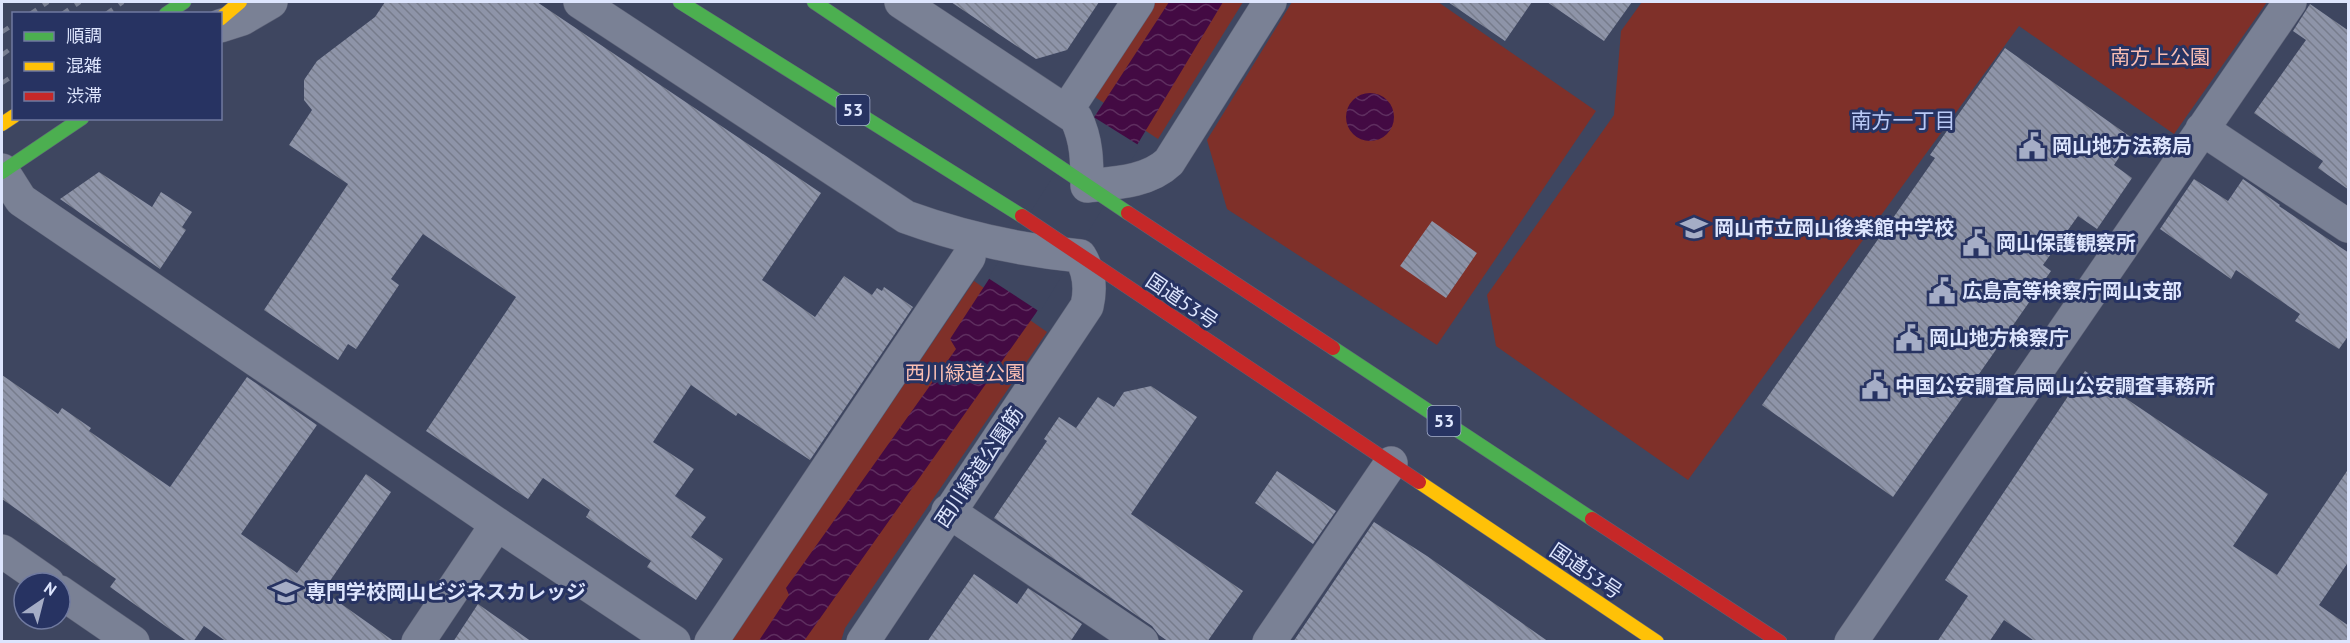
<svg xmlns="http://www.w3.org/2000/svg" width="2350" height="643" font-family="'PT Sans','Noto Sans JP',sans-serif">
  <style>
    .park { fill: #7f3029 }
    .water { fill: url(#water-waves) }
    .pier { fill: #3e4660 }
    .building { fill: url(#building-back-hatch) }
    .lines { fill: none; stroke-linecap: round; stroke-linejoin: round }
    .street-casing { stroke: #5d6277; stroke-width: 34 }
    .fast-casing { stroke: #5d6277; stroke-width: 15 }
    .slow-casing { stroke: #5d6277; stroke-width: 15 }
    .jam-casing { stroke: #5d6277; stroke-width: 15 }
    .street { stroke: #7a8195; stroke-width: 33 }
    .fast { stroke: #4caf50; stroke-width: 14 }
    .slow { stroke: #ffc107; stroke-width: 14 }
    .jam { stroke: #c62828; stroke-width: 14 }
    .rail { stroke: #777d90; stroke-width: 4.5; stroke-dasharray: 8 8; stroke-linecap: butt }
    .labels { text-anchor: middle; stroke-width: 6; stroke-linejoin: round; paint-order: stroke }
    .shield { fill: #273362; stroke: #a6b0ce; stroke-width: 1.5 }
    .shield-label { font-size: 18px; font-weight: bold; fill: #dde5fd }
    .park-label { font-size: 20px; fill: #f9beb3; stroke: #273362 }
    .poi-label { font-size: 20px; font-weight: bold; fill: #dde5fd; stroke: #273362; text-anchor: start }
    .street-label { font-size: 20px; fill: #dde5fd; stroke: #273362 }
    .neighbourhood-label { font-size: 21px; fill: #bacaf7; stroke: #273362 }
  </style>
  <defs>
    <pattern id="water-waves" width="16" height="10" patternUnits="userSpaceOnUse" patternTransform="scale(1.5)"><rect width="16" height="10" fill="#430a43"/><path d="M0 5q4-4 8 0t8 0" fill="none" stroke="#5e2e5f"/></pattern>
    <pattern id="building-back-hatch" width="6" height="6" patternUnits="userSpaceOnUse" patternTransform="scale(1.5)"><rect width="6" height="6" fill="#8e94a8"/><path d="M-1 5l2 2M0 0l6 6M5-1l2 2" fill="none" stroke="#777c8c"/></pattern>
  </defs>
  <rect width="100%" height="100%" fill="#3e4660"/>
  <!-- park -->
  <path class="park" d="M 1152,2 L 1243,2 L 1158,139 L 1092,95 Z
    M 1292,2 L 1438,2 L 1596,111 L 1437,345 L 1227,209 L 1207,140 Z
    M 1642,2 L 2267,2 L 2174,134 L 2019,26 L 1688,480 L 1496,346 L 1487,295 L 1614,115 L 1621,31 Z
    M 974,281 L 1047,332 L 845,628 L 841,641 L 730,642 Z"/>
  <!-- water -->
  <path class="water" d="M 1169,2 L 1223,2 L 1036,313 L 804,641 L 758,642 L 789,595 L 786,588 L 956,349 L 950,339 Z
    M1346 117a24 24 0 1 1 48 0a24 24 0 1 1-48 0Z"/>
  <!-- pier -->
  <path class="pier" d="M 1092,116 L 1140,146 L 1040,312 L 988,278 Z"/>
  <!-- building -->
  <path class="building" d="M 385,2 L 537,2 L 821,193 L 762,280 L 815,317 L 844,276 L 872,295 L 877,288 L 882,291 L 884,287 L 913,307 L 810,460 L 738,413 L 736,416 L 691,385 L 653,442 L 694,469 L 675,496 L 706,517 L 691,537 L 723,559 L 696,600 L 647,567 L 651,561 L 586,517 L 590,510 L 543,478 L 528,499 L 426,431 L 516,297 L 423,234 L 391,279 L 399,285 L 356,349 L 348,344 L 338,360 L 264,310 L 348,184 L 289,145 L 312,110 L 304,100 L 304,80 L 317,61 L 375,17 Z
    M 951,2 L 1099,2 L 1067,50 L 1036,59 Z
    M 1448,2 L 1532,2 L 1505,41 Z
    M 1547,2 L 1632,2 L 1604,41 Z
    M 2310,4 L 2349,31 L 2349,190 L 2318,168 L 2323,161 L 2254,113 L 2306,40 L 2293,31 Z
    M 2005,48 L 2132,138 L 2114,165 L 2132,178 L 2097,229 L 2078,216 L 2043,265 L 2051,271 L 1893,497 L 1762,405 L 1935,158 L 1930,155 Z
    M 99,172 L 152,207 L 161,192 L 192,212 L 182,227 L 186,230 L 160,269 L 60,199 Z
    M 2194,179 L 2228,201 L 2243,179 L 2280,205 L 2279,206 L 2349,253 L 2349,335 L 2339,349 L 2295,321 L 2300,314 L 2236,270 L 2231,279 L 2160,229 Z
    M 1432,221 L 1477,253 L 1446,298 L 1400,266 Z
    M 2085,371 L 2268,494 L 2233,546 L 2277,575 L 2349,468 L 2349,561 L 2319,605 L 2349,626 L 2349,642 L 2036,642 L 2004,620 L 1989,642 L 1937,642 L 1968,596 L 1945,580 Z
    M 2,375 L 58,414 L 62,408 L 91,428 L 89,431 L 170,487 L 247,377 L 317,425 L 241,534 L 297,573 L 366,474 L 391,492 L 323,591 L 395,642 L 227,642 L 204,626 L 193,642 L 188,642 L 110,587 L 116,579 L 2,499 Z
    M 1151,386 L 1197,417 L 1131,514 L 1243,591 L 1207,642 L 1169,642 L 1159,635 L 1152,626 L 994,518 L 1047,441 L 1044,439 L 1059,417 L 1076,428 L 1098,397 L 1114,407 L 1124,392 Z
    M 1277,471 L 1336,511 L 1313,544 L 1255,503 Z
    M 1374,522 L 1427,556 L 1549,642 L 1293,642 Z
    M 974,574 L 1017,604 L 1028,588 L 1082,624 L 1070,642 L 927,642 Z
    M 478,604 L 532,642 L 453,642 Z"/>
  <g class="lines">
    <defs>
      <path id="street" d="M 580,2 L 906,217 C 964,238 1018,250 1080,256 C 1089,271 1091,289 1087,306 L 863,642
        M 901,2 L 1076,118 C 1087,140 1087,162 1087,186 C 1115,183 1148,182 1169,162 L 1270,2
        M 220,26 L 242,19 L 271,2
        M 1067,110 L 1138,2
        M 2202,129 L 2348,226
        M 2,170 L 21,200 L 497,524 L 674,642
        M 948,511 L 1142,642
        M 2,551 L 48,583
        M 60,592 L 133,642
        M 418,642 L 497,524
        M 711,642 L 969,257
        M 1269,642 L 1391,463
        M 1851,642 L 2290,2"/>
      <path id="fast" d="M 680,2 L 1022,216
        M 814,2 L 1128,213
        M 166,14 L 184,2
        M 2,172 L 82,118
        M 1333,348 L 1592,519"/>
      <path id="slow" d="M 220,19 L 240,2
        M 2,124 L 14,116
        M 1419,482 L 1657,642"/>
      <path id="jam" d="M 1128,213 L 1333,348
        M 1022,216 L 1419,482
        M 1592,519 L 1780,642"/>
    </defs>
    <!-- street casing -->
    <use href="#street" class="street-casing"/>
    <!-- fast casing -->
    <use href="#fast" class="fast-casing"/>
    <!-- slow casing -->
    <use href="#slow" class="slow-casing"/>
    <!-- jam casing -->
    <use href="#jam" class="jam-casing"/>
    <!-- street -->
    <use href="#street" class="street"/>
    <!-- fast -->
    <use href="#fast" class="fast"/>
    <!-- slow -->
    <use href="#slow" class="slow"/>
    <!-- jam -->
    <use href="#jam" class="jam"/>
    <!-- rail -->
    <path class="rail" d="M 30,14 L 48,2
      M 62,14 L 80,2
      M 106,14 L 123,2
      M 2,32 L 14,24
      M 2,55 L 14,46
      M 2,83 L 14,75"/>
  </g>
  <!-- icons -->
  <defs>
    <symbol id="civic-bare" viewBox="-9 -9 18 18"><path d="M-.6-6.5H3V-4.5H.6V-3L4-1V1h2V6H-6V1h2V-1L-.6-3ZM-1.2 2.5V6h2.4V2.5Z" fill="#a5adc6" stroke="#273362" stroke-width="2.5" paint-order="stroke"/></symbol>
    <symbol id="school-bare" viewBox="-9 -9 18 18"><path d="M0-5L7-2L0 1L-7-2ZM-4 1L0 2.5L4 1V4Q0 6-4 4Z" fill="#a5adc6" stroke="#273362" stroke-width="2.5" paint-order="stroke"/></symbol>
    <symbol id="university-bare" viewBox="-9 -9 18 18"><path d="M0-5L7-2L0 1L-7-2ZM-4 1L0 2.5L4 1V4Q0 6-4 4Z" fill="#a5adc6" stroke="#273362" stroke-width="2.5" paint-order="stroke"/></symbol>
  </defs>
  <g fill-rule="evenodd">
    <use href="#civic-bare" x="2013" y="127" width="38" height="38"/>
    <use href="#school-bare" x="1675" y="209" width="38" height="38"/>
    <use href="#civic-bare" x="1957" y="224" width="38" height="38"/>
    <use href="#civic-bare" x="1923" y="272" width="38" height="38"/>
    <use href="#civic-bare" x="1890" y="319" width="38" height="38"/>
    <use href="#civic-bare" x="1856" y="367" width="38" height="38"/>
    <use href="#university-bare" x="267" y="573" width="38" height="38"/>
  </g>
  <g class="labels">
    <!-- shield labels -->
    <g class="shield">
      <rect x="836.5" y="95" width="33" height="30" rx="4.5"/>
      <rect x="1427.5" y="406" width="33" height="30" rx="4.5"/>
    </g>
    <g class="shield-label">
      <text x="853" y="116">53</text>
      <text x="1444" y="427">53</text>
    </g>
    <!-- park labels -->
    <g class="park-label">
      <text x="2160" y="64">南方上公園</text>
      <text x="965" y="380">西川緑道公園</text>
    </g>
    <!-- poi labels -->
    <g class="poi-label">
      <text x="2052" y="153">岡山地方法務局</text>
      <text x="1714" y="235">岡山市立岡山後楽館中学校</text>
      <text x="1996" y="250">岡山保護観察所</text>
      <text x="1962" y="298">広島高等検察庁岡山支部</text>
      <text x="1929" y="345">岡山地方検察庁</text>
      <text x="1895" y="393">中国公安調査局岡山公安調査事務所</text>
      <text x="306" y="599">専門学校岡山ビジネスカレッジ</text>
    </g>
    <!-- street labels -->
    <g class="street-label">
      <text transform="translate(1182 301) rotate(34)" y="7">国道53号</text>
      <text transform="translate(979 467) rotate(-56)" y="7">西川緑道公園筋</text>
      <text transform="translate(1586 571) rotate(34)" y="7">国道53号</text>
    </g>
    <!-- neighbourhood labels -->
    <g class="neighbourhood-label">
      <text x="1903" y="128">南方一丁目</text>
    </g>
  </g>
  <!-- border -->
  <rect width="2350" height="643" fill="none" stroke="#dde5fd" stroke-width="6"/>
  <!-- legend -->
  <rect x="12" y="12" width="210" height="108" fill="#273362" stroke="#707aa0" stroke-width="1.5"/>
  <rect x="24" y="32" width="30" height="9" fill="#4caf50" stroke="#707aa0" stroke-width="1.5"/>
  <text x="66" y="42" font-size="18" fill="#dde5fd">順調</text>
  <rect x="24" y="62" width="30" height="9" fill="#ffc107" stroke="#707aa0" stroke-width="1.5"/>
  <text x="66" y="72" font-size="18" fill="#dde5fd">混雑</text>
  <rect x="24" y="92" width="30" height="9" fill="#c62828" stroke="#707aa0" stroke-width="1.5"/>
  <text x="66" y="102" font-size="18" fill="#dde5fd">渋滞</text>
  <!-- north arrow -->
  <g transform="translate(42 601) rotate(35)"><circle r="28" fill="#273362" stroke="#707aa0" stroke-width="1.5"/>
  <path d="M0-4.5L10 22L0 15L-10 22Z" fill="#a5adc6"/>
  <text y="-9" font-size="16" font-weight="bold" text-anchor="middle" fill="#dde5fd">N</text>
  </g>
</svg>
